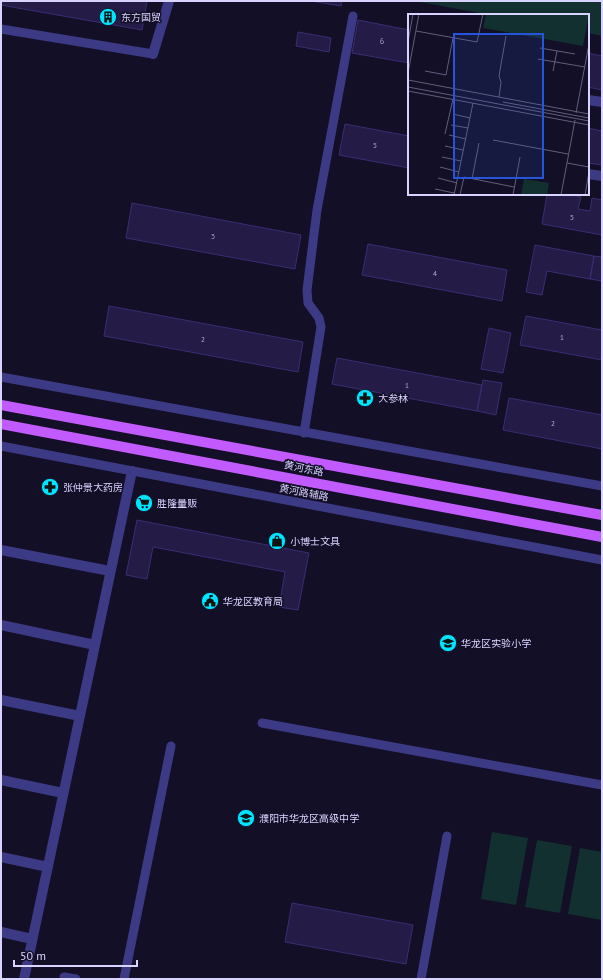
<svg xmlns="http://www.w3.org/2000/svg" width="603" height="980" font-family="'PT Sans','Noto Sans SC',sans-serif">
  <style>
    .green { fill: #12302f }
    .building { fill: #241b47; stroke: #3b2d73 }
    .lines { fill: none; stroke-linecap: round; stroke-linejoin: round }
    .service { stroke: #3d3a85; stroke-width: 9 }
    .minor { stroke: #3d3a85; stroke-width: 10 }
    .primary { stroke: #c25bff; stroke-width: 10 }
    .labels { text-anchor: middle; stroke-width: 3; stroke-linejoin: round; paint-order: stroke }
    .number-label { font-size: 8px; fill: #aca6d1 }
    .poi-label { font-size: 10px; fill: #d9d4ff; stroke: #130f26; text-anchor: start }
    .street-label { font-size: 10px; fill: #d9d4ff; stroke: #130f26 }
    .inset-road { fill: none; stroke: #625e7d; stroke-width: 1 }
    .view { fill: #2655da; fill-opacity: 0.15; stroke: #2655da; stroke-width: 2 }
    .inset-edge { fill: none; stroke: #d9d4ff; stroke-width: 2 }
  </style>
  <rect width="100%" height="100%" fill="#130f26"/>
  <!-- green -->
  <path class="green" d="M 415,1 L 602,1 L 602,36 L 588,33 L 588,15 L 490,15 Z
    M 492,832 L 528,838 L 516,905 L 481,899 Z
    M 537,840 L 572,846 L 560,913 L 525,907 Z
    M 580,848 L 602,852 L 602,920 L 568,914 Z"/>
  <!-- building -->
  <path class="building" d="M 1,1 L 147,1 L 142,30 L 1,5 Z
    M 311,1 L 342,1 L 341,6 Z
    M 358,20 L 409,30 L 409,63 L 352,53 Z
    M 298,32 L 331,38 L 329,52 L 296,46 Z
    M 588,53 L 602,56 L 602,90 L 588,87 Z
    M 345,124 L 409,136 L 409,168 L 339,155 Z
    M 588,128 L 602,131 L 602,165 L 588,163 Z
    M 547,194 L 567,194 L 581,197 L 578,209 L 590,211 L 592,198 L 602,200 L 602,235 L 542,224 Z
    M 132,203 L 301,235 L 295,269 L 126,238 Z
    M 368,244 L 507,270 L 502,301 L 362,275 Z
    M 535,245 L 594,256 L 590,279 L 547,271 L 542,295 L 526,292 Z
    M 594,256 L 602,257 L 602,281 L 590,279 Z
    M 109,306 L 303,342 L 298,372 L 104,336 Z
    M 526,316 L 602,330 L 602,360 L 520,345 Z
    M 489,328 L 511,333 L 503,373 L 481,369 Z
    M 337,358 L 482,385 L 477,411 L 332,384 Z
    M 483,380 L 502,383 L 496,415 L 477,411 Z
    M 509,398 L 602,415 L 602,449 L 503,430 Z
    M 137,520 L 309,553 L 298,610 L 279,607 L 285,572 L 153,547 L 147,579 L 126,575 Z
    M 292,903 L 413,925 L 406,964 L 285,942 Z"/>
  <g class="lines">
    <!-- service -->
    <path class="service" d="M 1,29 L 153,54
      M 1,377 L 602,486
      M 304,433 L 321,327 L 319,318 L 308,303 L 307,290 L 317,210 L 353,16
      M 1,446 L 602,560
      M 262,723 L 602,785
      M 64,979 L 64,977 L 76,979
      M 124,979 L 171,746
      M 421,979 L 447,836"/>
    <!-- minor -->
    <path class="minor" d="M 153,54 L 169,1
      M 588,100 L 602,102
      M 588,174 L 602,176
      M 1,550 L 110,571
      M 1,625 L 95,645
      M 1,700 L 80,716
      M 1,780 L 63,793
      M 1,857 L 48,867
      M 1,932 L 32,939
      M 24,979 L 132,471"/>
    <!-- primary -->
    <path class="primary" d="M 1,405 L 602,515
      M 1,424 L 602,537"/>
  </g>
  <!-- icons -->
  <defs>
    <symbol id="building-disc" viewBox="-11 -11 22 22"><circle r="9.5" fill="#00e5ff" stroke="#130f26"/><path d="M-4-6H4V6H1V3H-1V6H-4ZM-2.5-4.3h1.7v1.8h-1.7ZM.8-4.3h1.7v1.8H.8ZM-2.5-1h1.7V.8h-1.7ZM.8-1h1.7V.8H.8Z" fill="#111"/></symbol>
    <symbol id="pharmacy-disc" viewBox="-11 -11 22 22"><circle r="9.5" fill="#00e5ff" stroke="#130f26"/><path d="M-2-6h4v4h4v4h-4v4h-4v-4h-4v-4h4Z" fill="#111"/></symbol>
    <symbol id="supermarket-disc" viewBox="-11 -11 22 22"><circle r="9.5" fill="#00e5ff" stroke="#130f26"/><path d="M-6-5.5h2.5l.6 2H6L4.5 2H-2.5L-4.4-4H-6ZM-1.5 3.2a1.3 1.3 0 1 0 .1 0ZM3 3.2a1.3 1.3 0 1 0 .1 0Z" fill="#111"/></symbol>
    <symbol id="shop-disc" viewBox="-11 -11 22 22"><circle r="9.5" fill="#00e5ff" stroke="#130f26"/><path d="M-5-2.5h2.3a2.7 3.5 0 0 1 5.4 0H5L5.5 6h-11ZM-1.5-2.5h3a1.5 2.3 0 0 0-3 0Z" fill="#111"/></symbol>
    <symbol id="civic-disc" viewBox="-11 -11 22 22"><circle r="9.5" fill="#00e5ff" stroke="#130f26"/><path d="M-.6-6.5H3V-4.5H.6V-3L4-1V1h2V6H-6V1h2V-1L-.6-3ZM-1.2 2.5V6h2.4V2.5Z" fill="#111"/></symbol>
    <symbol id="school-disc" viewBox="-11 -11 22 22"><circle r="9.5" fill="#00e5ff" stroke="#130f26"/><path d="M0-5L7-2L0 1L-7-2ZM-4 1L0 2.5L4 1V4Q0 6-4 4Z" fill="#111"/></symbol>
  </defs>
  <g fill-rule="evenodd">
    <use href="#building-disc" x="98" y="7" width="20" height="20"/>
    <use href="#pharmacy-disc" x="355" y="388" width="20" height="20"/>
    <use href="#pharmacy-disc" x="40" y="477" width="20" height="20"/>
    <use href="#supermarket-disc" x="134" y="493" width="20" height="20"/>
    <use href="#shop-disc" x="267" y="531" width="20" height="20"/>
    <use href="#civic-disc" x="200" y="591" width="20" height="20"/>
    <use href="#school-disc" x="438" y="633" width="20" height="20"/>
    <use href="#school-disc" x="236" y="808" width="20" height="20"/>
  </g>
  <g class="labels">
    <!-- number labels -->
    <g class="number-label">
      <text x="382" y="44">6</text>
      <text x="375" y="148">5</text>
      <text x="572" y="220">5</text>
      <text x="213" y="239">3</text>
      <text x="435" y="276">4</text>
      <text x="562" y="340">1</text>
      <text x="203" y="342">2</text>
      <text x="407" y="388">1</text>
      <text x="553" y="426">2</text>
    </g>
    <!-- poi labels -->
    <g class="poi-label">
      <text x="121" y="21">东方国贸</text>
      <text x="378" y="402">大参林</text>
      <text x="63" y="491">张仲景大药房</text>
      <text x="157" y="507">胜隆量贩</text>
      <text x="290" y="545">小博士文具</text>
      <text x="223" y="605">华龙区教育局</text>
      <text x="461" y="647">华龙区实验小学</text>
      <text x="259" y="822">濮阳市华龙区高级中学</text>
    </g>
    <!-- street labels -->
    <g class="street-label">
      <text transform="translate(304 468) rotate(11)" y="4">黄河东路</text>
      <text transform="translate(304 492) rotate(11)" y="4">黄河路辅路</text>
    </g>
  </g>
  <!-- overview -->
  <g transform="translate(408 14)">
    <rect width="181" height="181" fill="#130f26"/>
    <path d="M 78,0 L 181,0 L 175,32 L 75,14 ZM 116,165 L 141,169 L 139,181 L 113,181 Z" fill="#12302f"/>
    <path class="inset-road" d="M 8,17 L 69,28 L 75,0M 0,28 L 5,0M 132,34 L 167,40M 130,45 L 177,53M 17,57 L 38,61 L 45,24M 145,57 L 149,37M 0,59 L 11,0M 0,66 L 181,100M 0,73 L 181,107M 0,77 L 181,111M 91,83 L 93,68 L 91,62 L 98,22M 95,88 L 181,104M 168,99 L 181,30M 45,100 L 62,104M 43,111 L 60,114M 37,120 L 45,85M 41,121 L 58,125M 85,126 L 160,140M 37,132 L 55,136M 34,143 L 53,147M 159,149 L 181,153M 32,153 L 51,158M 30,164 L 49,169M 64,165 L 71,129M 27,175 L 46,179M 46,181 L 65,89M 52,181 L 56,163 L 106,173M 105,181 L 112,143M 153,181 L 167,106M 177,181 L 181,158"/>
    <path class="view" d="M 46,20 L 135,20 L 135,164 L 46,164 Z"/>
    <rect width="181" height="181" class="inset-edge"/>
  </g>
  <!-- border -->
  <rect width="603" height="980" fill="none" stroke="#d9d4ff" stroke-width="4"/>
  <!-- scale -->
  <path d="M14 960v6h123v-6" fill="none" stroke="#d9d4ff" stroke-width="2"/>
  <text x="20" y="960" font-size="12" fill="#d9d4ff" stroke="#130f26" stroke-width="3" paint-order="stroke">50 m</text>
</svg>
